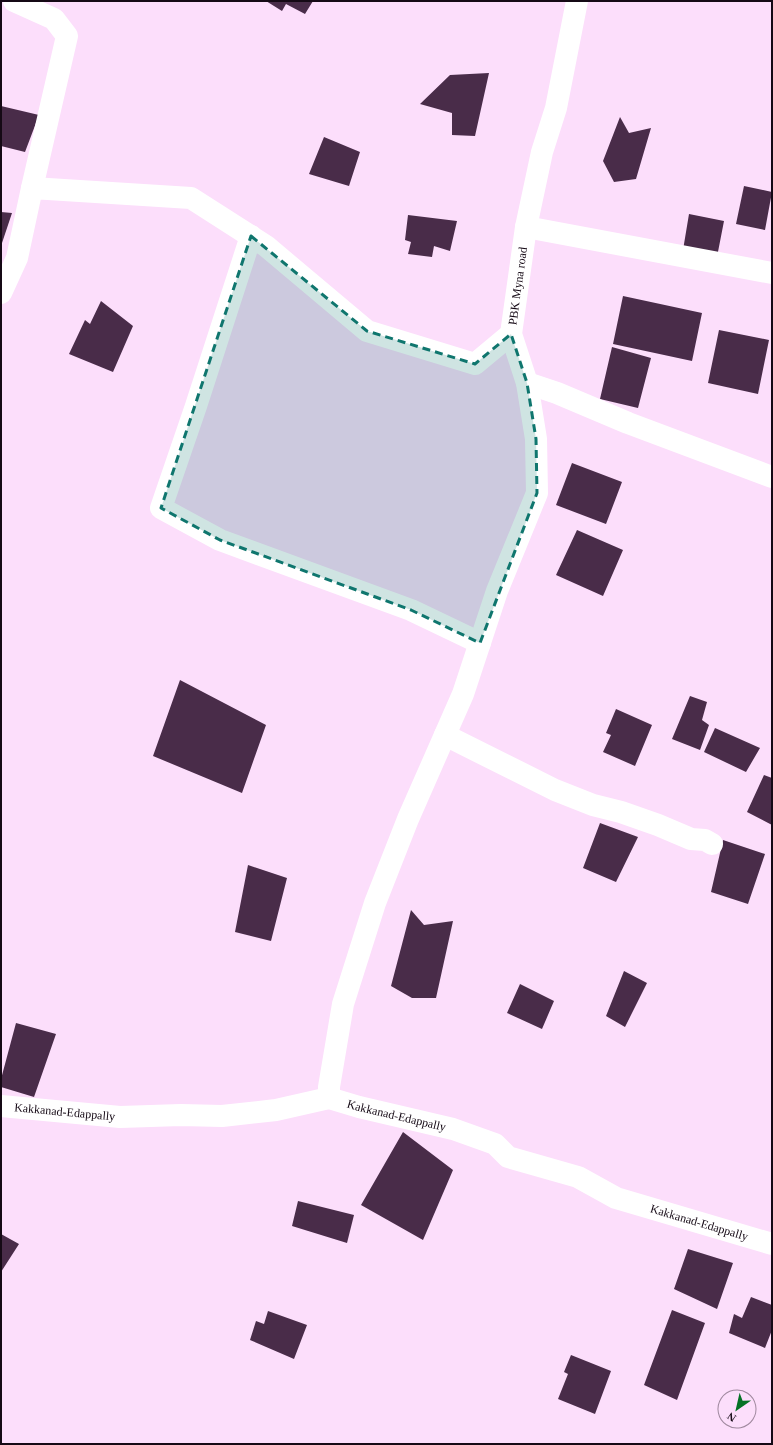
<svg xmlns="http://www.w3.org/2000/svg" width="773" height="1445" font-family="'Times New Roman',serif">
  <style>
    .building { fill: #492c49 }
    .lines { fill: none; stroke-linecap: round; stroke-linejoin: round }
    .street { stroke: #fff; stroke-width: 22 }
    .secondary { stroke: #fff; stroke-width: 22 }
    .marked { fill: #0f766e; fill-opacity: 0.2; stroke: #0f766e; stroke-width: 3; stroke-dasharray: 8 5; stroke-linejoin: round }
    .labels { text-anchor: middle; stroke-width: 4; stroke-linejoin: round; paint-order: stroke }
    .street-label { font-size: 12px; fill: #150915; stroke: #fcdefb }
  </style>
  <rect width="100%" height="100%" fill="#fcdefb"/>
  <!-- building -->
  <path class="building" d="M 266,1 L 313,1 L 305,14 L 286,4 L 282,11 Z
    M 489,73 L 475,136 L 452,135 L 452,113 L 420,104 L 450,75 Z
    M 1,106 L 39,115 L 25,152 L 1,146 Z
    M 620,117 L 629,133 L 651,128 L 636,179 L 614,182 L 603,161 Z
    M 324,137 L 360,152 L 349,186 L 309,174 Z
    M 744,186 L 772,192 L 765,230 L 736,224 Z
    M 1,212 L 12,213 L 1,246 Z
    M 689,214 L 724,221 L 717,257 L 683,250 Z
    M 408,215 L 457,221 L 450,251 L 434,246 L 432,257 L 408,254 L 411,242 L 405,240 Z
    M 623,296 L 702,313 L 692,361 L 613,344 Z
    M 101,301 L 133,326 L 113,372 L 69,354 L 85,320 L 90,324 Z
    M 719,330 L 769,340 L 758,394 L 708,383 Z
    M 612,347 L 651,358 L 638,408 L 600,399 Z
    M 572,463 L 622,482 L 606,524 L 556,505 Z
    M 577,530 L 623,550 L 603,596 L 556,575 Z
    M 180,680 L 266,725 L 242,793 L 153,756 Z
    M 690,696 L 707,702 L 702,720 L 709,725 L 700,750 L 672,739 Z
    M 616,709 L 652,725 L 635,766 L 603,752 L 611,735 L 606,733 Z
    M 715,728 L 760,748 L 746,772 L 704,752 Z
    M 764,775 L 772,778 L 772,825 L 747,812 Z
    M 600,823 L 638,837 L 616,882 L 583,868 Z
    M 723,840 L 765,854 L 748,904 L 711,892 Z
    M 248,865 L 287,878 L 271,941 L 235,932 Z
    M 411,910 L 424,925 L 453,921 L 436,998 L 412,998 L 391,986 Z
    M 624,971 L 647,983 L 625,1027 L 606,1016 Z
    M 520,984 L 554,1001 L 542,1029 L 507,1013 Z
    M 16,1023 L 56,1034 L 34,1097 L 1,1087 L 1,1079 Z
    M 403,1132 L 453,1170 L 423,1240 L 361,1205 Z
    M 298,1201 L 354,1215 L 347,1243 L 292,1226 Z
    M 1,1234 L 19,1244 L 1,1272 Z
    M 688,1249 L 733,1263 L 717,1309 L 674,1289 Z
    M 751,1297 L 772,1305 L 772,1330 L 765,1348 L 729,1333 L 734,1314 L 742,1318 Z
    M 672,1310 L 705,1323 L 677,1400 L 644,1385 Z
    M 268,1311 L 307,1325 L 294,1359 L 250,1340 L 256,1321 L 264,1324 Z
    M 571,1355 L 611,1371 L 595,1414 L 558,1399 L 568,1374 L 564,1372 Z"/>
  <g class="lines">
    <!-- street -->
    <g class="street">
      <path d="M 14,1 L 54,19 L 67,36 L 32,188"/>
      <path d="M 526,227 L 772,273"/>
      <path d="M 251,236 L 196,406 L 161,508 L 220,540 L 411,610 L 480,643"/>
      <path d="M 1,293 L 17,258 L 32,188 L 191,198 L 266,246 L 367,331 L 475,364 L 511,334"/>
      <path d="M 527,383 L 557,393 L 628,423 L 772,477"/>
      <path d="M 445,735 L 555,790 L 593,805 L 621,812 L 658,825 L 691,839 L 705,840 L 712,844"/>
      <path id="s1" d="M 329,1098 L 329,1087 L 343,1004 L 375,903 L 408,819 L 463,694 L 497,591 L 537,493 L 536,439 L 527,383 L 511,334 L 526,227 L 542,152 L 556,108 L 577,1"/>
    </g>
    <!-- secondary -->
    <path class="secondary" id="s2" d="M 1,1106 L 120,1117 L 181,1115 L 222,1116 L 276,1110 L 329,1098 L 359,1107 L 453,1129 L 495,1144 L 508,1157 L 578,1177 L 616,1198 L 772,1244"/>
  </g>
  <!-- marked area -->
  <path class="marked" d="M 251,236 L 367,331 L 475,364 L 511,334 L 527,383 L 536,439 L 537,493 L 480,643 L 411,610 L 220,540 L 161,508 Z"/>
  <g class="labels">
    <!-- street labels -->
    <g class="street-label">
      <text dy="4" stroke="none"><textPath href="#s1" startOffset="853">PBK Myna road</textPath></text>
      <text dy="4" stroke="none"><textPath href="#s2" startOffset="64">Kakkanad-Edappally</textPath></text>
      <text dy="4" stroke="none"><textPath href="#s2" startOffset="400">Kakkanad-Edappally</textPath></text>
      <text dy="4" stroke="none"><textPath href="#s2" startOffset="724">Kakkanad-Edappally</textPath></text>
    </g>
  </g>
  <!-- border -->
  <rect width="773" height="1445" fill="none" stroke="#150915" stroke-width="4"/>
  <!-- north arrow -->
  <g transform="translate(737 1409) rotate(214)"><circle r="19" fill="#fcdefb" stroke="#a0899f"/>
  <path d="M0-3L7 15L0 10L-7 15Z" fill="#047225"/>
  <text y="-6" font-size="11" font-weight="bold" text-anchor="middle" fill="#150915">N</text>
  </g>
</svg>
